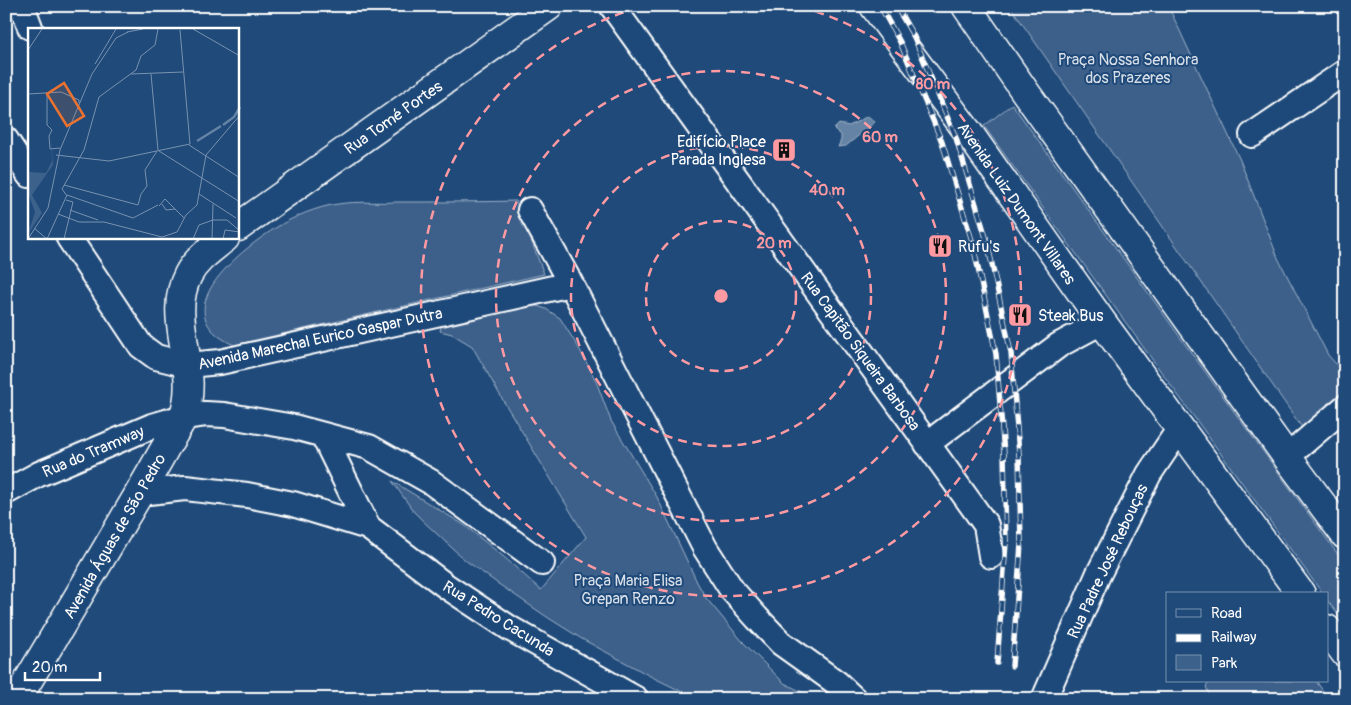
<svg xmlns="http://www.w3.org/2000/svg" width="1351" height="705" font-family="Pangolin,sans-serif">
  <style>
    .green { fill: #3c618b; stroke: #9eb0c5 }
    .water { fill: #6583a4; stroke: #a3b5c8 }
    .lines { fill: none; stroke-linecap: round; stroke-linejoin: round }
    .street-casing { stroke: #fff; stroke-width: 28 }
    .secondary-casing { stroke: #fff; stroke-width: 31 }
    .primary-casing { stroke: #fff; stroke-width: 31 }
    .street { stroke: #1f4a7a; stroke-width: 24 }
    .secondary { stroke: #1f4a7a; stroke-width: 28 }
    .primary { stroke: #1f4a7a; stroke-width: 28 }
    .rail-casing { stroke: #fff; stroke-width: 5.5 }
    .rail { stroke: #1f4a7a; stroke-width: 4; stroke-dasharray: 11; stroke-linecap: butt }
    .ring { fill: none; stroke: #ff9aa2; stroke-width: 2.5; stroke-dasharray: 9 6 }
    .labels { text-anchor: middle; stroke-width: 4; stroke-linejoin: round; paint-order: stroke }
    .park-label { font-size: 16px; fill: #d8dfe8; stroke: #1f4a7a }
    .street-label { font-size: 16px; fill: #fff; stroke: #1f4a7a }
    .poi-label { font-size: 16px; fill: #fff; stroke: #1f4a7a; text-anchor: start }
    .inset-river { fill: none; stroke: #6583a4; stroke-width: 2.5 }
    .inset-road { fill: none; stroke: #7992af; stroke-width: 1 }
    .view { fill: #eb7230; fill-opacity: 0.15; stroke: #eb7230; stroke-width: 2.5 }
    .inset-edge { fill: none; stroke: #fff; stroke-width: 2.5 }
    .centre { fill: #ff9aa2; stroke: #1f4a7a; stroke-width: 2.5 }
    .ring-label { font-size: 15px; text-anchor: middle; font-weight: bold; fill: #ff9aa2; stroke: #1f4a7a; stroke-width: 4; stroke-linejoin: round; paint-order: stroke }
  </style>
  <rect width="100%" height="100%" fill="#1f4a7a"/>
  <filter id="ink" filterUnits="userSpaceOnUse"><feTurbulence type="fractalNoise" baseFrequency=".02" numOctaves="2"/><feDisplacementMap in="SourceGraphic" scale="10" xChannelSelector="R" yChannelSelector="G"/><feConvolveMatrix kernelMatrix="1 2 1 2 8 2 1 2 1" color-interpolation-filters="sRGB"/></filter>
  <g filter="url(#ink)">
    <!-- green -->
    <path class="green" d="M 1010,6 L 1166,6 L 1172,14 L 1240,160 L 1278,258 L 1328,355 L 1345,374 L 1345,397 L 1305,432 Z
      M 1012,104 L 1190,351 L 1345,564 L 1345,624 L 1327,600 L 1327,594 L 1323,594 L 1162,373 L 984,126 Z
      M 516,201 L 544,274 L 234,345 C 162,313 238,252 274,229 C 290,218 319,206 338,204 C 356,201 379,203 398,202 C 438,202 477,202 516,201 Z
      M 529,306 L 537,306 L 546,309 L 560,318 L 580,350 L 596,381 L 611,421 L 657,497 L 697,582 L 706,598 L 743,642 L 784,683 L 816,699 L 697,699 L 652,677 L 582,639 L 550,619 L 497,583 L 465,560 L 423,521 L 414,512 L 392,481 L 464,525 L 504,557 L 541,590 L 586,537 L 504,402 L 472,346 L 452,334 L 440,331 L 441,327 Z
      M 1210,681 L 1316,681 L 1329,699 L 1211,699 L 1206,687 Z"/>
    <!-- water -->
    <path class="water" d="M 868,116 L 875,122 L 846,146 L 838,147 L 841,140 L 841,135 L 834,129 L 839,124 L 849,126 Z"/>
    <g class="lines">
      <defs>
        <path id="street" d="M 22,6 L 30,27
          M 612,6 L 986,525 L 991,556
          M 1252,135 L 1345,72
          M 6,140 L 29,175
          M 530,210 L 571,284
          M 69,238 L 141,346 L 156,357 L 188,365 L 220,362 L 571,284 L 705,548 L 732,590 L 757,618 L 781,643 L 837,683 L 854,699
          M 323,435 L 368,527
          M 927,444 L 1059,345 L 1102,322
          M 1287,457 L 1345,407
          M 6,492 L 39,474 L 152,426 L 183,417 L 206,414 L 224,415 L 294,427 L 369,447 L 431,482 L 542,563
          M 140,493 L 185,488 L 247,495 L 293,504 L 368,527 L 446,586 L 511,629 L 636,699
          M 1044,699 L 1098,575 L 1149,474 L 1180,428"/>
        <path id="secondary" d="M 238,227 L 549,6
          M 17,699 C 53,639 89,579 124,519 C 138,496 151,473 164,450 C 170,439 178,428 183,417 C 202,370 165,319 188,275 C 196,259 212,249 225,238"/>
        <path id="primary" d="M 874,6 L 971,136 L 1102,322 L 1301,594
          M 966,6 L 1026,93 L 1287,457 L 1345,535
          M 1327,629 L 1345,653"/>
      </defs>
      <!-- street casing -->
      <use href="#street" class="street-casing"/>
      <!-- secondary casing -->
      <use href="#secondary" class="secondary-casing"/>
      <!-- primary casing -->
      <use href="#primary" class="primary-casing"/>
      <!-- street -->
      <use href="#street" class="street"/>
      <!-- secondary -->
      <use href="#secondary" class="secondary"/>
      <!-- primary -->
      <use href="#primary" class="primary"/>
      <defs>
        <path id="rail" d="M 880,6 L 900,42 L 942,142 L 973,244 L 996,354 L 1004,454 L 1006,543 L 997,663
          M 896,6 L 914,37 L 956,138 L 987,241 L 1011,353 L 1019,454 L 1021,544 L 1012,666"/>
      </defs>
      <!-- rail casing -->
      <use href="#rail" class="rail-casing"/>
      <!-- rail -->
      <use href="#rail" class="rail"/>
    </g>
  </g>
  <!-- distance rings -->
  <g class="ring">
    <circle cx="721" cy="296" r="75"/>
    <circle cx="721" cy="296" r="150"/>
    <circle cx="721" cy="296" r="225"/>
    <path d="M801 7A300 300 0 1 1 641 7"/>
  </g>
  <!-- icons -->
  <defs>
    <symbol id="building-square" viewBox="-11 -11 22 22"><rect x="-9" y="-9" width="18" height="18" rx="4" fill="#ff9aa2" stroke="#1f4a7a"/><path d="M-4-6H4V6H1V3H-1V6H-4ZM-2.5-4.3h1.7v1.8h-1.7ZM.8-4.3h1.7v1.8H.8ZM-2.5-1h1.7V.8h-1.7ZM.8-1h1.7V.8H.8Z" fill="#111"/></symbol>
    <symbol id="restaurant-square" viewBox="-11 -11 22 22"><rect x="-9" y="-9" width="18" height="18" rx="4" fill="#ff9aa2" stroke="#1f4a7a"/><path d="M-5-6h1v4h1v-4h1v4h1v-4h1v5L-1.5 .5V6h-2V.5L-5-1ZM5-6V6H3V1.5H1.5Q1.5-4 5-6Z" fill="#111"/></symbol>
  </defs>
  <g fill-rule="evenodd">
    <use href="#building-square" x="770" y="136" width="28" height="28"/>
    <use href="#restaurant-square" x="926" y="232" width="28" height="28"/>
    <use href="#restaurant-square" x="1006" y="301" width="28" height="28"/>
  </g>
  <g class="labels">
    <!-- park labels -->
    <g class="park-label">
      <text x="1128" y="65">Praça Nossa Senhora<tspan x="1128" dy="18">dos Prazeres</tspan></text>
      <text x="628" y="586">Praça Maria Elisa<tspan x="628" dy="18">Grepan Renzo</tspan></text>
    </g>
    <!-- street labels -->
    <g class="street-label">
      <text transform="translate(393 117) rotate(-35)" y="6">Rua Tomé Portes</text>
      <text transform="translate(1017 203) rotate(55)" y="6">Avenida Luiz Dumont Villares</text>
      <text transform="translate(320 338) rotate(-12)" y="6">Avenida Marechal Eurico Gaspar Dutra</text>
      <text transform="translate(861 351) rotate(54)" y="6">Rua Capitão Siqueira Barbosa</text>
      <text transform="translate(93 451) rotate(-23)" y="6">Rua do Tramway</text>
      <text transform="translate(114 536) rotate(-60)" y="6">Avenida Águas de São Pedro</text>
      <text transform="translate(1107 561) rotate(-65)" y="6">Rua Padre José Rebouças</text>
      <text transform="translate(499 618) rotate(32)" y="6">Rua Pedro Cacunda</text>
    </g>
    <!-- poi labels -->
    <g class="poi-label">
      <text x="766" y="147" text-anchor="end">Edifício Place<tspan x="766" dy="18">Parada Inglesa</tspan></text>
      <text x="958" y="252">Rufu's</text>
      <text x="1038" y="321">Steak Bus</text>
    </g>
  </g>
  <!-- overview -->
  <g transform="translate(28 28)">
    <rect width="211" height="211" fill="#1f4a7a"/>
    <path d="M 23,107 L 25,137 L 4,167 L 14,185 L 0,206 L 7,184 L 0,165 L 0,144 L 18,145 L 24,133 Z" fill="#3c618b"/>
    <path class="inset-river" d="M 195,97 L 206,89 L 212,79M 169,113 L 193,98"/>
    <path class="inset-road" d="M 165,1 L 212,28M 152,2 L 162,116M 99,4 L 115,1M 0,22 L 14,1M 67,36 L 88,1M 103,46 L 155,44M 123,46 L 130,122M 0,66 L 33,64 L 51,72 L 51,75M 19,66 L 19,97 L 24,102 L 21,108 L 22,121 L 32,120M 161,117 L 212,150M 131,123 L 212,174M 28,127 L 81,133 L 162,116M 36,157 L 110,177 L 113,166 L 119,158 L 117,142 L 129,123M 171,166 L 208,190M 39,167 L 105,190 L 130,177M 39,168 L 34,161 L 56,122 L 71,69 L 108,42 L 113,28 L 127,17 L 130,1M 134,176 L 138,182 L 147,181M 131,178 L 137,171 L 156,190M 42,182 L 70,192M 30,186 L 51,194 L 76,194 L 134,209 L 149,204 L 158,187 L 169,177 L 178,127 L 212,87M 6,200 L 19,211M 0,211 L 20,180 L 32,122 L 64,46 L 88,10 L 100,4M 19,211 L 39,167M 36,211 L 45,174 L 38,172M 165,211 L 171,197 L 185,192 L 199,192 L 212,203M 184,211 L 185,176M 195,211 L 197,202 L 212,204"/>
    <path class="view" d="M 36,55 L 56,88 L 39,98 L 19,66 Z"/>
    <rect width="211" height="211" class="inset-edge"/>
  </g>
  <circle cx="721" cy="296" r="8" class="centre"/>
  <g class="ring-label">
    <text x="933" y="89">80 m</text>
    <text x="880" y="142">60 m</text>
    <text x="827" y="195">40 m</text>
    <text x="774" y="248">20 m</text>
  </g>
  <!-- margin -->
  <rect width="1351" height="705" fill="none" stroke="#1f4a7a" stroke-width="25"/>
  <rect x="12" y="12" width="1326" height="680" fill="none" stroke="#fff" stroke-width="2" filter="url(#ink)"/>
  <!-- legend -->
  <rect x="1166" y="592" width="162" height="90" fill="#1f4a7a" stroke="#7992af"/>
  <rect x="1176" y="609" width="25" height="8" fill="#1f4a7a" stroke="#7992af"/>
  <text x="1211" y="618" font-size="15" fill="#ffffff">Road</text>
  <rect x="1176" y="634" width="25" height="8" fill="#ffffff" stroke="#7992af"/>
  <text x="1211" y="642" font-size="15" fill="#ffffff">Railway</text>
  <rect x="1176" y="655" width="25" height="15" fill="#3c618b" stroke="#7992af"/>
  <text x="1211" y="668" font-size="15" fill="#ffffff">Park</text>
  <!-- scale -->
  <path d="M25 672v8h75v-8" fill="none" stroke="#ffffff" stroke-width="2.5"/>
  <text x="32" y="672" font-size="15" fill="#ffffff" stroke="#1f4a7a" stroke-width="4" paint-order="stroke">20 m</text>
</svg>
